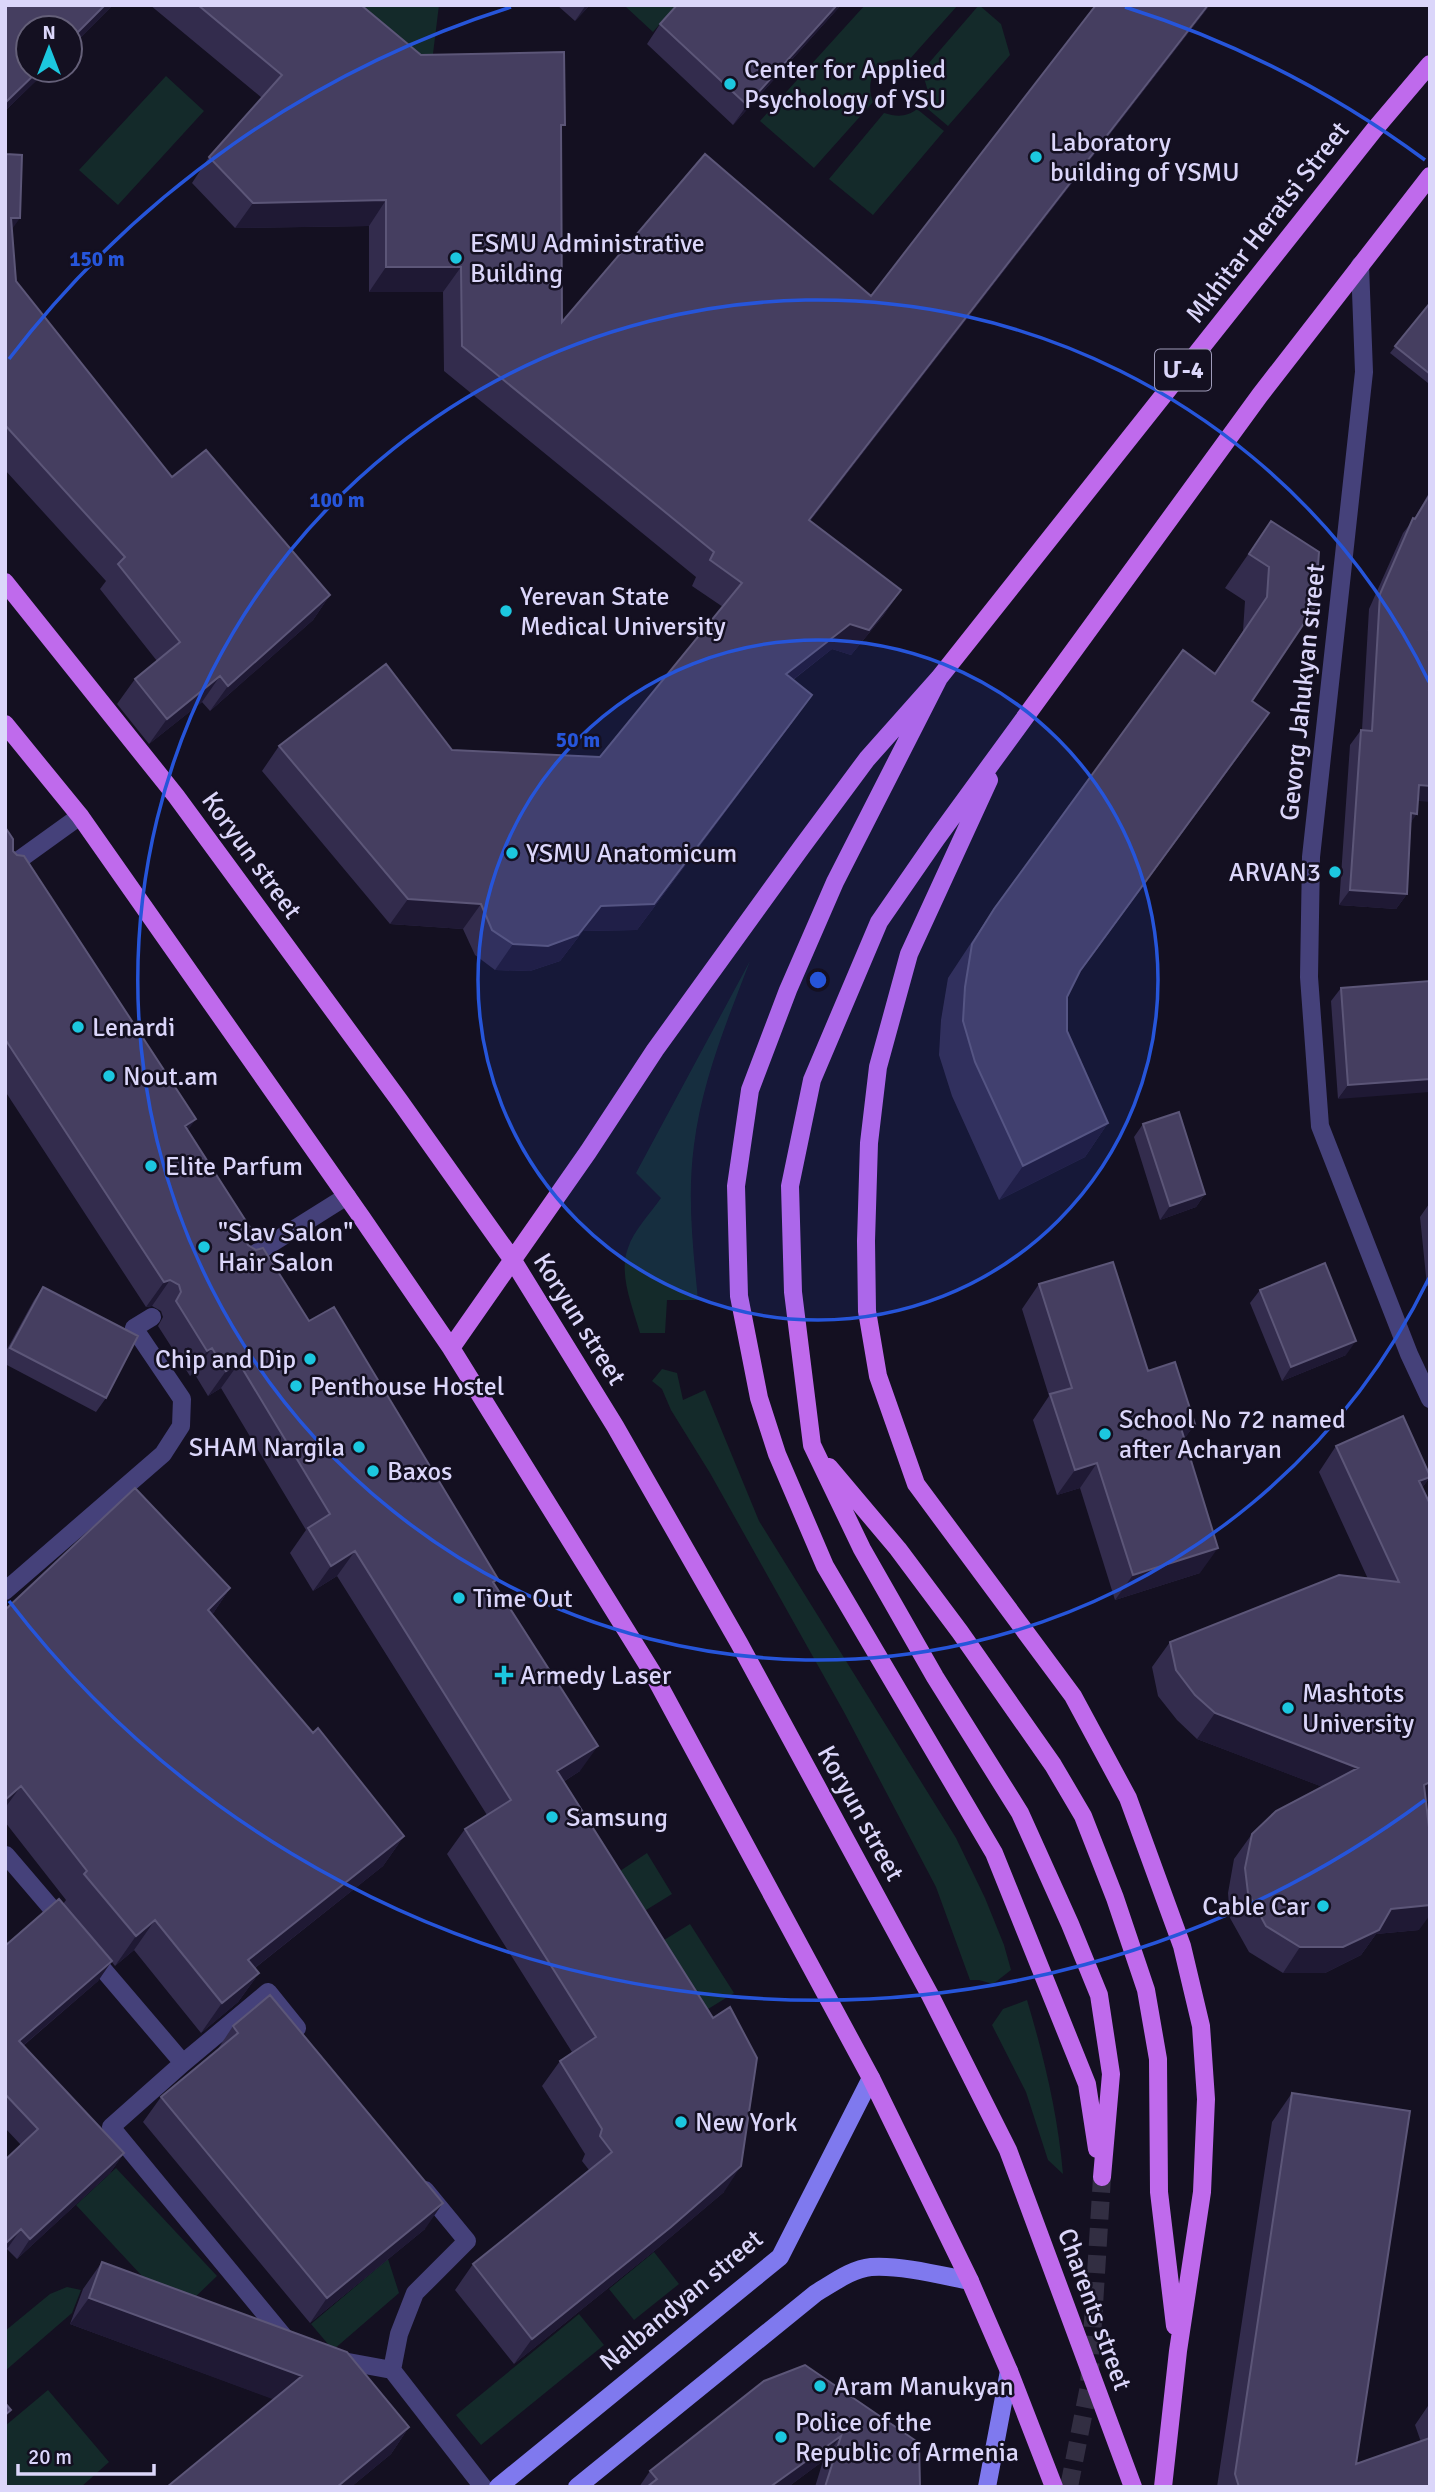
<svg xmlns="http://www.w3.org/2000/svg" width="1435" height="2492" font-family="Signika,'Noto Sans Armenian',sans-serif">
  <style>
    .green { fill: #142a2a }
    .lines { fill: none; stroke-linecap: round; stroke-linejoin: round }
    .primary-tunnel { stroke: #322e42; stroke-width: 18; stroke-dasharray: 18 9; stroke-linecap: butt }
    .street { stroke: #45417a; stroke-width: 18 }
    .secondary { stroke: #7f79ee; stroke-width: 18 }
    .primary { stroke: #bf6aec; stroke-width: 18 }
    .wall { fill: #332c4d }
    .shaded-wall { fill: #1f1934 }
    .building { fill: #453e60; stroke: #5c5678; stroke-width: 2 }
    .ring { fill: none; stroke: #2655da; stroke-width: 3.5 }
    .poi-dot { fill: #1cc7df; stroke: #141021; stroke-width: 2.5 }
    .labels { text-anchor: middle; stroke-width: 5; stroke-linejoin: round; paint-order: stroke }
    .shield { fill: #141021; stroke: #9f9bb9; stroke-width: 2 }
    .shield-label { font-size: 24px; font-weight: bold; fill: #dbd6fa }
    .poi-label { font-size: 26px; fill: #dbd6fa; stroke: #141021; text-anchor: start }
    .street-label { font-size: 26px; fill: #dbd6fa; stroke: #141021 }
    .centre { fill: #2655da; stroke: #141021; stroke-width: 3.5 }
    .ring-label { font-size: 21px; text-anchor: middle; font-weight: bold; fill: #2655da; stroke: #141021; stroke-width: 5; stroke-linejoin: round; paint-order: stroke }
  </style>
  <rect width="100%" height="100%" fill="#141021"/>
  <!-- green -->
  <path class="green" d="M 353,5 L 439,5 L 431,70 Z
    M 628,5 L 676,5 L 653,32 L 626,7 Z
    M 865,5 L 958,5 L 908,61 C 881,53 863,77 873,102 L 814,168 L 760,121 Z
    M 979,5 L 1001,24 L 1010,55 L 948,126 L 922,104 L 927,88 L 922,71 Z
    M 166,76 L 204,111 L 118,205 L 79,170 Z
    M 917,109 L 944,131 L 873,215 L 829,179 L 884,113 C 897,117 907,117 917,109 Z
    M 750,961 C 727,1021 702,1081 694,1145 C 687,1197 693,1248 698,1300 L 667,1300 L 665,1333 L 640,1333 C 633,1308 618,1274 628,1248 C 634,1230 650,1214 661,1198 L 636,1173 Z
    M 662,1369 L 677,1373 L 683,1400 L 705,1390 L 759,1521 L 956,1838 L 985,1898 L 1004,1945 L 1011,1970 L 993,1984 L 979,1980 L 970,1980 L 936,1887 L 844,1712 L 710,1473 L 671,1410 L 662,1389 L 652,1381 Z
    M 647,1853 L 672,1894 L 638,1915 L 614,1875 Z
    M 690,1924 L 734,1993 L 700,2014 L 656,1945 Z
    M 1027,2000 C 1044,2057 1058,2115 1063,2174 L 1048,2160 L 1026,2092 L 992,2025 L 1003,2009 Z
    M 116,2168 L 217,2276 L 189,2303 L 155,2290 L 76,2205 Z
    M 654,2252 L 679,2284 L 634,2320 L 609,2289 Z
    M 388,2259 L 399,2293 L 333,2350 L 311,2324 Z
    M 67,2287 L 81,2290 L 72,2313 L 5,2371 L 5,2331 L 50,2294 Z
    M 579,2314 L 604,2345 L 481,2445 L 456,2415 Z
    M 48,2390 L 109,2462 L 81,2487 L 5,2487 L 5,2426 Z"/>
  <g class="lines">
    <!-- primary-tunnel -->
    <path class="primary-tunnel" d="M 1069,2487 L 1089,2386 L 1102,2177"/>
    <!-- street -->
    <path class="street" d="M 1360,265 L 1364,372 L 1311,857 L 1309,977 L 1320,1126 L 1409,1354 L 1430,1399
      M 5,870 L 80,816
      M 245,1260 L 347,1196
      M 5,1591 L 163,1454 L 181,1426 L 182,1399 L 134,1328 L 152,1317
      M 6,1855 L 65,1924
      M 90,1954 L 183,2063 L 111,2127 L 290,2344
      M 183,2063 L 268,1992 L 297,2028
      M 425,2190 L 467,2241 L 415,2293 L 399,2334 L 392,2370 L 483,2487
      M 332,2359 L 392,2370"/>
    <!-- secondary -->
    <path class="secondary" d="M 498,2487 L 780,2257 L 871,2078
      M 577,2487 L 816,2293 C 832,2284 851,2269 871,2267 C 901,2265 940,2275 970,2281
      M 987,2487 L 1009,2371"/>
    <!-- primary -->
    <path class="primary" d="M 5,582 L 176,796 L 399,1100 L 512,1259 L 615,1426 L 739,1643 L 930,1995 L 1008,2150 L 1133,2487
      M 939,678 L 835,882 L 788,990 L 750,1090 L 736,1186 L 739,1296 L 759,1398 L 777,1454 L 825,1566 L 994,1853 L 1087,2084 L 1097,2149
      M 5,724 L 80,816 L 362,1218 L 451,1348 L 652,1672 L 871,2078 L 970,2281 L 1009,2371 L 1054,2487
      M 989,780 L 909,954 L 878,1067 L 869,1143 L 866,1241 L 867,1311 L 878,1376 L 916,1484 L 1073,1696 L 1128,1798 L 1182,1946 L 1201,2026 L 1206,2099 L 1202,2192 L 1178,2351 L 1163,2487
      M 451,1348 L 588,1152 L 655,1050 L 801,848 L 867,759 L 939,678 L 1374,130 L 1430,64
      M 829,1467 L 898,1549 L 960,1632 L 1053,1765 L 1083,1816 L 1115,1898 L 1146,1990 L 1158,2059 L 1159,2192 L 1175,2326
      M 1102,2177 L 1111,2074 L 1099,1995 L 1070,1924 L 1020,1813 L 935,1677 L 862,1549 L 812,1445 L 793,1292 L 790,1186 L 812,1080 L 879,922 L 937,838 L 1260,395 L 1430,176"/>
  </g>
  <!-- wall -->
  <path class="wall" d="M 5,5 L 113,5 L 70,48 L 70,28 L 28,70 L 47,70 L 6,110 L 6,154 L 16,281 L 172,477 L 330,595 L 313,620 L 210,711 L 202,702 L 149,744 L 117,704 L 135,679 L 157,661 L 100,589 L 106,581 L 5,470 Z
    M 150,5 L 361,5 L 421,55 L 561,131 L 562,322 L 871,296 L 1210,5 L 810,521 L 901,590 L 883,616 L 851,655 L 832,649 L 793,680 L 794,720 L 637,930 L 583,931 L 560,961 L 530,971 L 495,970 L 475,955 L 463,929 L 390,924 L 262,771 L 279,746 L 452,750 L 600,757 L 723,607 L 692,586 L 696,577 L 444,371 L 443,292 L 369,292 L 369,226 L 235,228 L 192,183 L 209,157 L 262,98 Z
    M 557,5 L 590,5 L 575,21 Z
    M 677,5 L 841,5 L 733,125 L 647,44 L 660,24 Z
    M 1430,303 L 1430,381 L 1428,383 L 1390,353 Z
    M 1430,491 L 1430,627 L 1429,630 L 1418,801 L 1411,823 L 1407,894 L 1396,909 L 1339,905 L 1350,745 L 1361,730 L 1362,730 L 1369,609 L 1403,533 L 1414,519 Z
    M 1271,521 L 1319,552 L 1252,701 L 1246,746 L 1077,976 L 1067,997 L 1067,1031 L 1108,1123 L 1085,1157 L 999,1200 L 952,1096 L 939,1055 L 941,1020 L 948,978 L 971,943 L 994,909 L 1215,673 L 1243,631 L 1245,601 L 1225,588 Z
    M 5,827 L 13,851 L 188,1130 L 245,1238 L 248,1245 L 309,1321 L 498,1579 L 494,1584 L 580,1771 L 563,1782 L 724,2192 L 653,2252 L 514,2364 L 455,2290 L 473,2264 L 589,2170 L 582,2161 L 585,2154 L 542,2086 L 560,2061 L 572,2052 L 447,1854 L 465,1829 L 487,1815 L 337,1576 L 313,1591 L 290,1553 L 306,1530 L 221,1388 L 208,1396 L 194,1373 L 190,1376 L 158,1326 L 163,1317 L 161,1311 L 152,1306 L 146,1307 L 5,1091 Z
    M 1430,981 L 1338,1099 L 1331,1001 L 1341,988 Z
    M 1143,1124 L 1205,1194 L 1196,1207 L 1160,1220 L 1134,1137 Z
    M 1429,1204 L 1430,1286 L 1427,1286 L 1420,1217 Z
    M 1039,1284 L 1148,1371 L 1195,1424 L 1184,1439 L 1200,1573 L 1115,1600 L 1080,1488 L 1057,1495 L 1033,1420 L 1049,1396 L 1022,1309 Z
    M 43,1287 L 106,1398 L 96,1412 L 5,1364 L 5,1353 L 34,1300 Z
    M 1260,1290 L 1346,1355 L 1282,1381 L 1250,1303 Z
    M 1336,1446 L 1430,1477 L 1422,1488 L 1430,1504 L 1430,1800 L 1426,1802 L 1419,1930 L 1376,1934 L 1361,1955 L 1325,1973 L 1283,1973 L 1249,1952 L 1230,1918 L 1228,1893 L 1234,1859 L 1252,1834 L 1323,1787 L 1197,1739 L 1177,1720 L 1158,1696 L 1152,1667 L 1170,1642 L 1368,1579 L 1319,1472 Z
    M 230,1588 L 212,1615 L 313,1733 L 404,1836 L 383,1866 L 255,1968 L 259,1973 L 238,2002 L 201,2033 L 134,1950 L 115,1966 L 111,1961 L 98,1981 L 23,2046 L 124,2153 L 110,2173 L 17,2259 L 7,2249 L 5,2251 L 5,2160 L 21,2145 L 5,2128 L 5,1946 L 63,1904 L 66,1900 L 5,1822 L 5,1610 Z
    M 233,2026 L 425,2229 L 310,2323 L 143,2122 L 161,2097 L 216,2052 Z
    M 1292,2093 L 1356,2464 L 1421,2442 L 1415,2425 L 1430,2403 L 1430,2487 L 1217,2487 L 1272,2122 Z
    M 102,2262 L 409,2427 L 391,2454 L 351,2487 L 167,2487 L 274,2399 L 70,2324 L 83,2289 Z
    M 764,2381 L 920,2487 L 815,2487 L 823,2461 L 788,2487 L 639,2487 L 650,2471 Z"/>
  <!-- shaded-wall -->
  <path class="shaded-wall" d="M 105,5 L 113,5 L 70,48 L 70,40 Z
    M 586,5 L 590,5 L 575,21 Z
    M 837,5 L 841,5 L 733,125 L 747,105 Z
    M 1208,5 L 1210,5 L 791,546 L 809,520 Z
    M 39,70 L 47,70 L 5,111 L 5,103 Z
    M 386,200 L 369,226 L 235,228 L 253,203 Z
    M 11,218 L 20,218 L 5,239 Z
    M 386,267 L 461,267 L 443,292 L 369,292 Z
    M 901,590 L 883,616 L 851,655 L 832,649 L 768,699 L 786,674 L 850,624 Z
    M 330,595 L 313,620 L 210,711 L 228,686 Z
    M 220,676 L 202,702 L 149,744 L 167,719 Z
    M 812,695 L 794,720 L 637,930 L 583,931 L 560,961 L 530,971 L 495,970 L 513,944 L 601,906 Z
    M 1269,713 L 1246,746 L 1056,1004 L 1080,971 Z
    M 1419,785 L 1430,786 L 1430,802 L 1408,800 Z
    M 1411,813 L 1417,814 L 1406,829 Z
    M 1350,890 L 1407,894 L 1396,909 L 1339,905 Z
    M 408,899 L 481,904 L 463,929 L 390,924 Z
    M 1430,1079 L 1430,1092 L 1338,1099 L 1348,1085 Z
    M 196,1119 L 178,1144 L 185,1126 Z
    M 1108,1123 L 1085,1157 L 999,1200 L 1023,1166 Z
    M 1205,1194 L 1196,1207 L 1160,1220 L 1170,1206 Z
    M 170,1280 L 152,1306 L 146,1307 L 164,1282 Z
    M 1356,1341 L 1346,1355 L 1282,1381 L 1291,1367 Z
    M 212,1348 L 194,1373 L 190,1376 L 207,1351 Z
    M 239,1363 L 221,1388 L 208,1396 L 226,1371 Z
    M 1195,1424 L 1177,1449 L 1181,1428 Z
    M 1097,1463 L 1080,1488 L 1057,1495 L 1075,1470 Z
    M 1430,1477 L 1412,1502 L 1419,1481 Z
    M 1218,1548 L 1200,1573 L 1115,1600 L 1133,1575 Z
    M 355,1551 L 337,1576 L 313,1591 L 331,1566 Z
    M 230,1588 L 210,1618 L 208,1610 Z
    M 1215,1713 L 1358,1768 L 1341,1794 L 1197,1739 Z
    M 598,1746 L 580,1771 L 539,1797 L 557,1771 Z
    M 1430,1782 L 1430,1800 L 1407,1810 L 1424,1785 Z
    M 21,1786 L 5,1808 L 5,1800 Z
    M 404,1836 L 383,1866 L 227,1990 L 248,1960 Z
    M 1430,1905 L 1430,1915 L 1419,1930 L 1376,1934 L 1361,1955 L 1325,1973 L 1283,1973 L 1300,1947 L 1391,1909 Z
    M 155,1920 L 134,1950 L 115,1966 L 136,1936 Z
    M 112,1961 L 98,1981 L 5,2061 L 19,2041 Z
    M 259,1973 L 238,2002 L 201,2033 L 222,2003 Z
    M 124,2153 L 110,2173 L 17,2259 L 30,2239 Z
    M 741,2166 L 724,2192 L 653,2252 L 514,2364 L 532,2339 Z
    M 443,2203 L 425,2229 L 310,2323 L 327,2298 Z
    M 21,2229 L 7,2249 L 5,2251 L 5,2244 Z
    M 89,2298 L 302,2376 L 283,2403 L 70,2324 Z
    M 409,2427 L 391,2454 L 351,2487 L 337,2487 Z
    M 841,2436 L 823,2461 L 788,2487 L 770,2487 Z"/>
  <!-- building -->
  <path class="building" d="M 5,5 L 105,5 L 70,40 L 70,28 L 28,28 L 28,70 L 39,70 L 6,102 L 6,154 L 22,155 L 20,218 L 11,218 L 16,281 L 172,477 L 206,450 L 330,595 L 228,686 L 220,676 L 167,719 L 135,679 L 180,642 L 118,564 L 125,557 L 5,425 Z
    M 198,5 L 361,5 L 421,55 L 564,52 L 565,125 L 561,125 L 562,322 L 705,154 L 871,296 L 1096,5 L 1208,5 L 809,520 L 901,590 L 869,630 L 850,624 L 786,674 L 812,695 L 654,904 L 601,906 L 578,935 L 548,946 L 513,944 L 492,930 L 481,904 L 408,899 L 279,746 L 386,664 L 452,750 L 600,757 L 742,583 L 710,560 L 714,552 L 462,346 L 461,267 L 386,267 L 386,200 L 253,203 L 209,157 L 282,75 Z
    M 677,5 L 837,5 L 747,105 L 660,24 Z
    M 1430,303 L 1430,374 L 1395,346 Z
    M 1430,494 L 1430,627 L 1429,630 L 1430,630 L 1430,786 L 1419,785 L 1417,814 L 1411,813 L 1407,894 L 1350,890 L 1361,730 L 1372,731 L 1380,594 L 1413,518 L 1415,519 Z
    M 1271,521 L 1319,552 L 1315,607 L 1252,701 L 1269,713 L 1080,971 L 1067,997 L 1067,1031 L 1108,1123 L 1023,1166 L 975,1062 L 963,1021 L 965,987 L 972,944 L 994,909 L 1183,650 L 1215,674 L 1267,597 L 1269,567 L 1249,554 Z
    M 5,827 L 13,839 L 13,851 L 17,855 L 24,856 L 196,1119 L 185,1126 L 251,1229 L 245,1238 L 248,1245 L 256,1250 L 263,1248 L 309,1321 L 334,1307 L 498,1579 L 493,1582 L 598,1746 L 557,1771 L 713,2018 L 730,2007 L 757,2058 L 741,2166 L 671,2227 L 532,2339 L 473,2264 L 612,2152 L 600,2136 L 602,2129 L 560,2061 L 596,2037 L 465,1829 L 511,1800 L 355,1551 L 331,1566 L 308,1528 L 330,1514 L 239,1363 L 226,1371 L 212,1348 L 207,1351 L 176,1301 L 181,1292 L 179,1285 L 170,1280 L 164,1282 L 5,1039 Z
    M 1430,981 L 1430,1079 L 1348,1085 L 1341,988 Z
    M 1179,1112 L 1205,1194 L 1170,1206 L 1143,1124 Z
    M 1113,1262 L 1148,1371 L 1175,1362 L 1195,1424 L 1181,1428 L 1218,1548 L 1133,1575 L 1097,1463 L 1075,1470 L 1050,1394 L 1072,1388 L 1039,1284 Z
    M 1325,1263 L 1356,1341 L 1291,1367 L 1260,1290 Z
    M 43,1287 L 138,1336 L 106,1398 L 10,1348 Z
    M 1403,1416 L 1430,1476 L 1430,1477 L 1419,1481 L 1430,1504 L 1430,1782 L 1424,1785 L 1430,1836 L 1430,1905 L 1391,1909 L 1379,1930 L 1343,1947 L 1300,1947 L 1266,1926 L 1248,1893 L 1245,1868 L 1252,1834 L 1276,1811 L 1358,1768 L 1215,1713 L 1195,1695 L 1176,1670 L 1170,1642 L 1339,1575 L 1399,1582 L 1336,1446 Z
    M 135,1488 L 230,1588 L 208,1610 L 313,1733 L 318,1728 L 404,1836 L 248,1960 L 259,1973 L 222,2003 L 155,1920 L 136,1936 L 84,1874 L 87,1871 L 21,1786 L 5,1800 L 5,1610 Z
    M 59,1899 L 112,1961 L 19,2041 L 124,2153 L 30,2239 L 21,2229 L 5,2244 L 5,2160 L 38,2129 L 5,2094 L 5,1946 Z
    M 270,1995 L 443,2203 L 327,2298 L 161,2097 L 238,2033 L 233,2026 Z
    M 1292,2093 L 1410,2111 L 1356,2464 L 1430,2438 L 1430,2487 L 1239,2487 L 1235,2474 Z
    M 102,2262 L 347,2352 L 409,2427 L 337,2487 L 167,2487 L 302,2376 L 89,2298 Z
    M 805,2365 L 919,2443 L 920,2487 L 825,2487 L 841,2436 L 770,2487 L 647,2487 L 657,2479 L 650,2471 L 764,2381 Z
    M 5,2403 L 11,2410 L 5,2415 Z"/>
  <!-- distance rings -->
  <circle cx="818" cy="980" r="340" fill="#2655da" fill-opacity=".12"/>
  <g class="ring">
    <circle cx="818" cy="980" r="340"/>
    <path d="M1429 1278A680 680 0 1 1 1429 682"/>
    <path d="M1425 1800A1020 1020 0 0 1 9 1601M9 359A1020 1020 0 0 1 511 7M1125 7A1020 1020 0 0 1 1425 160"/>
  </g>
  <!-- markers -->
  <g class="poi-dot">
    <circle cx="730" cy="84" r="7"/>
    <circle cx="1036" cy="157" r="7"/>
    <circle cx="456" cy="258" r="7"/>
    <circle cx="506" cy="611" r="7"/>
    <circle cx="512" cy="853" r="7"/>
    <circle cx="1335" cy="872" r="7"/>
    <circle cx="78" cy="1027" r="7"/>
    <circle cx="109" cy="1076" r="7"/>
    <circle cx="151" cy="1166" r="7"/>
    <circle cx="204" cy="1247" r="7"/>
    <circle cx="310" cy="1359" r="7"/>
    <circle cx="296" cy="1386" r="7"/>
    <circle cx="1105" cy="1434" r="7"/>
    <circle cx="359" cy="1447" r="7"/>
    <circle cx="373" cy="1471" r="7"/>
    <circle cx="459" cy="1598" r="7"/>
    <path d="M500.5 1664.5h7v7h7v7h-7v7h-7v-7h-7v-7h7z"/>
    <circle cx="1288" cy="1708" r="7"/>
    <circle cx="552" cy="1817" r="7"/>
    <circle cx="1323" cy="1906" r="7"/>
    <circle cx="681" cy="2122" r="7"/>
    <circle cx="820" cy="2386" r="7"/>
    <circle cx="781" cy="2437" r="7"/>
  </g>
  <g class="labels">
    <!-- shield labels -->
    <rect class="shield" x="1155" y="349.5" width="56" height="41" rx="5"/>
    <g class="shield-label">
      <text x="1183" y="378">Մ-4</text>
    </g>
    <!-- poi labels -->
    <g class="poi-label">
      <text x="744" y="78">Center for Applied<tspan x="744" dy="30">Psychology of YSU</tspan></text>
      <text x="1050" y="151">Laboratory<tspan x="1050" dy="30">building of YSMU</tspan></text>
      <text x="470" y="252">ESMU Administrative<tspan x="470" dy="30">Building</tspan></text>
      <text x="520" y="605">Yerevan State<tspan x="520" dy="30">Medical University</tspan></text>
      <text x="526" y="862">YSMU Anatomicum</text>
      <text x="1321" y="881" text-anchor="end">ARVAN3</text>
      <text x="92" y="1036">Lenardi</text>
      <text x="123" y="1085">Nout.am</text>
      <text x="165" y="1175">Elite Parfum</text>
      <text x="218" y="1241">"Slav Salon"<tspan x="218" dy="30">Hair Salon</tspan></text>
      <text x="296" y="1368" text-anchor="end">Chip and Dip</text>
      <text x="310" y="1395">Penthouse Hostel</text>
      <text x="1119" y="1428">School No 72 named<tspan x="1119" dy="30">after Acharyan</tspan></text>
      <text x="345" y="1456" text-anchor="end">SHAM Nargila</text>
      <text x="387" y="1480">Baxos</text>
      <text x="473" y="1607">Time Out</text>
      <text x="520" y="1684">Armedy Laser</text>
      <text x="1302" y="1702">Mashtots<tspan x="1302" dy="30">University</tspan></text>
      <text x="566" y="1826">Samsung</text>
      <text x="1309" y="1915" text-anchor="end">Cable Car</text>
      <text x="695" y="2131">New York</text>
      <text x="834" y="2395">Aram Manukyan</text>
      <text x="795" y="2431">Police of the<tspan x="795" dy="30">Republic of Armenia</tspan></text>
    </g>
    <!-- street labels -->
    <g class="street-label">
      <text transform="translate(1267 222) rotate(-52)" y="9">Mkhitar Heratsi Street</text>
      <text transform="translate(1302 692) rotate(-84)" y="9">Gevorg Jahukyan street</text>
      <text transform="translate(252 855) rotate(54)" y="9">Koryun street</text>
      <text transform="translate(580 1319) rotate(58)" y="9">Koryun street</text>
      <text transform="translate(861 1813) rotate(61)" y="9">Koryun street</text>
      <text transform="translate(681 2300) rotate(-40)" y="9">Nalbandyan street</text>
      <text transform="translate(1095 2309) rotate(70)" y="9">Charents street</text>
    </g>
  </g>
  <circle cx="818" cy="980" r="10" class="centre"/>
  <g class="ring-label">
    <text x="97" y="266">150 m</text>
    <text x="337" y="507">100 m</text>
    <text x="578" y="747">50 m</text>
  </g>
  <!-- border -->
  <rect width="1435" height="2492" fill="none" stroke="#dbd6fa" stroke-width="14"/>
  <!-- north arrow -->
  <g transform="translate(49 49)"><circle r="33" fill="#141021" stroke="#645f78" stroke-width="2"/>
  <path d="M0-5L12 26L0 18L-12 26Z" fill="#1cc7df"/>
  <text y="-10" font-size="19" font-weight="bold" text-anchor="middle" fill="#dbd6fa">N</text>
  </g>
  <!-- scale -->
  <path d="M18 2464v10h136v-10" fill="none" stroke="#dbd6fa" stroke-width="3.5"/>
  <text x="28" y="2464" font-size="21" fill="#dbd6fa" stroke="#141021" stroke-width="5" paint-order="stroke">20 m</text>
</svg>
